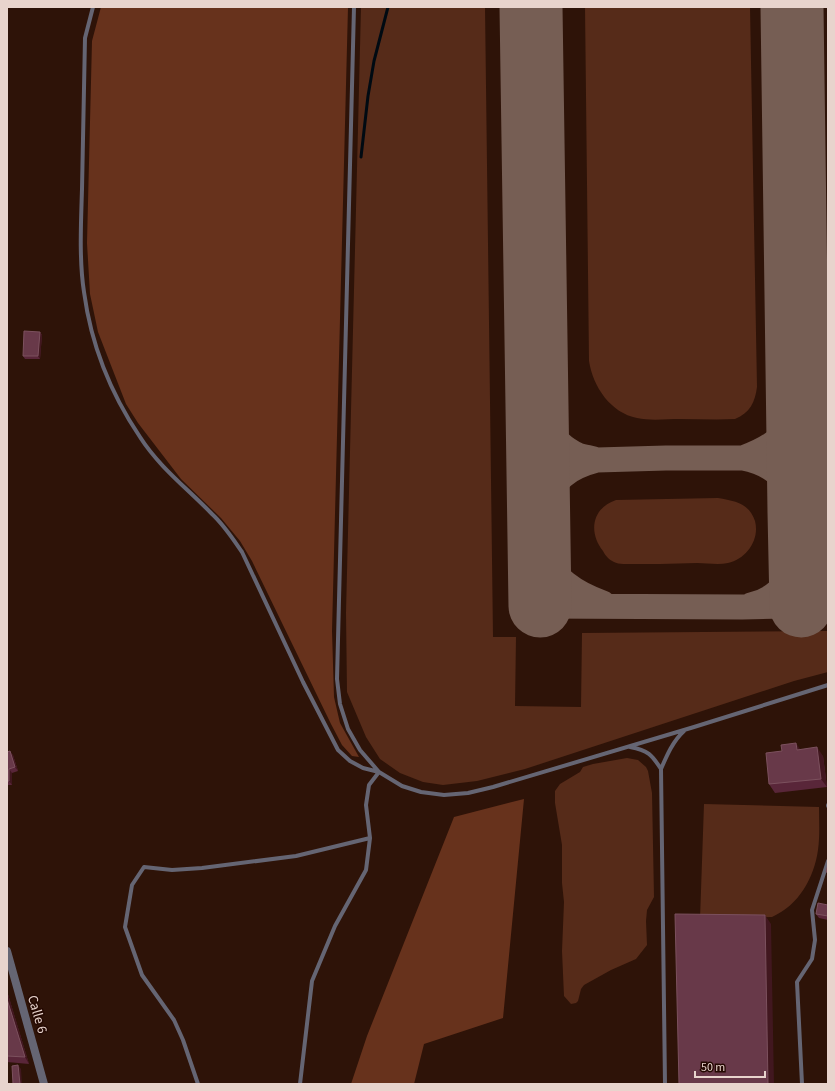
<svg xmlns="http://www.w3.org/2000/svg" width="835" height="1091" font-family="'Source Sans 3',sans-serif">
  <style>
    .green { fill: #562b19 }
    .forest { fill: #67321c }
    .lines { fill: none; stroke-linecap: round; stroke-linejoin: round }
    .stream { stroke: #000a12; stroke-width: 3 }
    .taxiway { stroke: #765e54; stroke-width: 25 }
    .runway { stroke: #765e54; stroke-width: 63 }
    .lane { stroke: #656573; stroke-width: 4 }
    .street { stroke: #656573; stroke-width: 8 }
    .wall { fill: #592639 }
    .shaded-wall { fill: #41171f }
    .building { fill: #683949; stroke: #7c515e }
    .labels { text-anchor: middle; stroke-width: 3; stroke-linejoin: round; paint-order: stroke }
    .street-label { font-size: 14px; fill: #e8d4cd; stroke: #240902 }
  </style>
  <rect width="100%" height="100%" fill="#2e1308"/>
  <!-- green -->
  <path class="green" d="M 361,7 L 485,7 L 493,637 L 516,637 L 515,706 L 581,707 L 582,633 L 828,631 L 828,672 L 794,681 L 525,769 L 477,781 L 443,785 L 423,782 L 400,773 L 380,759 L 366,737 L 347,692 L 346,613 Z
    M 585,7 L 750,7 L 757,387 C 755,402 750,413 735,419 C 717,420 698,419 680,419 C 667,419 650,421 637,418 C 611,413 593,387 589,361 Z
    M 718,498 C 735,501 749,503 755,521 C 760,540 746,559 728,563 C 718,565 707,563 697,563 C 672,564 648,564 623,564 C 620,564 616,563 614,562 C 609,560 605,555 603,551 C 588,532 592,508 616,500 Z
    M 627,758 L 638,760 L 646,767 L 648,771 L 652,793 L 654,897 L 647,910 L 646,921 L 647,945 L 636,959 L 611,970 L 584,985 L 581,989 L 578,1001 L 576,1003 L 571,1004 L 564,996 L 562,951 L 564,902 L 562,883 L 562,845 L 555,803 L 555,791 L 560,784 L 580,772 L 583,767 L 593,764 Z
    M 704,804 L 819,807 C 819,821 820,836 818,850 C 814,878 799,905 772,917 L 700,919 Z"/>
  <!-- forest -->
  <path class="forest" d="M 101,7 L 348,7 L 332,631 L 334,697 L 340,723 L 359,757 L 352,756 L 342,745 L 331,724 L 252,561 L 240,541 L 221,518 L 181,479 L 138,423 L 126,404 L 98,332 L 90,294 L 87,243 L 92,41 Z
    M 524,799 L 503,1018 L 424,1044 L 414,1084 L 351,1084 L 367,1036 L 454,817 Z"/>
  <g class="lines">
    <!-- stream -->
    <path class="stream" d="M 361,157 L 368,96 L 374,61 L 388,7"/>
    <!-- taxiway -->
    <path class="taxiway" d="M 537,419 C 549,432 561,448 578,455 C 584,457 591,458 597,460 C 563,469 557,480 539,508
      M 743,458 C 778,445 790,434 798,396
      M 597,460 L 666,458 L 743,458 C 775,464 791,482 799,512
      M 799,542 C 804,560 811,583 828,594
      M 539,551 C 554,578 574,593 603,603
      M 751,605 C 782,598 798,572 799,542
      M 540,606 L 742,607 L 828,605"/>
    <!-- runway -->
    <path class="runway" d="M 531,7 L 540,606
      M 792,7 L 799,512 L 801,606"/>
    <!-- lane -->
    <path class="lane" d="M 93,7 L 85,38 C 84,88 83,139 82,189 C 81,222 79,260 84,292 C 91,344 111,394 140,437 C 159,467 188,489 212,514 C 224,525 233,539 242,552 L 303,682 L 338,750 L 350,761 L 363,768 L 379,772
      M 354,7 L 337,679 L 340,704 L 348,729 L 360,750 L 379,772 L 402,786 L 421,792 L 444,795 L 468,793 L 493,787 L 694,727 L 828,685
      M 630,747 C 648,750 652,755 661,769 L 665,1084
      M 661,769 C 667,755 673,741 684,731
      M 828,805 L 828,806
      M 198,1084 L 183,1040 L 174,1020 L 142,975 L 125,927 L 132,885 L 144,867 L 172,870 L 202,868 L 296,856 L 370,838
      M 300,1084 L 312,981 L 335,926 L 366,870 L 370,838 L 366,805 L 369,785 L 379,772
      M 802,1084 L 797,982 L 812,959 L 815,940 L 812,910 L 828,861"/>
    <!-- street -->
    <path class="street" d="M 7,951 L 44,1084"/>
  </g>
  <!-- wall -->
  <path class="wall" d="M 40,332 L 42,335 L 40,359 L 25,359 L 23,356 Z
    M 801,749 L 823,756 L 827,787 L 775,793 L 769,784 Z
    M 7,752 L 13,755 L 18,771 L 12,773 L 12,785 L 7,785 Z
    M 828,905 L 828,920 L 819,918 L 816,914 Z
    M 7,991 L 29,1064 L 7,1062 Z"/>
  <!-- shaded-wall -->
  <path class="shaded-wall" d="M 40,332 L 42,335 L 40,359 L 38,356 Z
    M 796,743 L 802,752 L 797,750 Z
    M 817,747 L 823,756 L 827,787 L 821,779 Z
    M 10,751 L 13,755 L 18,771 L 15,767 Z
    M 9,769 L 12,773 L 12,785 L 9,781 Z
    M 765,915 L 771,924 L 774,1084 L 768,1084 Z
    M 7,991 L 29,1064 L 25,1057 L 7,999 Z
    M 18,1065 L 21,1069 L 22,1084 L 20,1084 Z"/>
  <!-- building -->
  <path class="building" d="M 24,331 L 40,332 L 38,356 L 23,356 Z
    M 796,743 L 797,750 L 817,747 L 821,779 L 769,784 L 766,753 L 782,751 L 781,745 Z
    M 10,751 L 15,767 L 9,769 L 9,781 L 7,781 L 7,752 Z
    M 828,864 L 828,872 L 826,872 Z
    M 818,903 L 828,905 L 828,916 L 816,914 Z
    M 675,914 L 765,915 L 768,1084 L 679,1084 Z
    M 7,999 L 25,1057 L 7,1056 Z
    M 18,1065 L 20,1084 L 13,1084 L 12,1066 Z"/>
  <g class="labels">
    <!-- street labels -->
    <g class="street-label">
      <text transform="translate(38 1014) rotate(74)" y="5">Calle 6</text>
    </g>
  </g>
  <!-- border -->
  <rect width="835" height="1091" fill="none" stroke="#e8d4cd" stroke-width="16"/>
  <!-- scale -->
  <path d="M695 1071v6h70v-6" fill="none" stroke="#e8d4cd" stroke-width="2"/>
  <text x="701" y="1071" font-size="12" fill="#e8d4cd" stroke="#240902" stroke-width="3" paint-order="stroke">50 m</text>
</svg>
